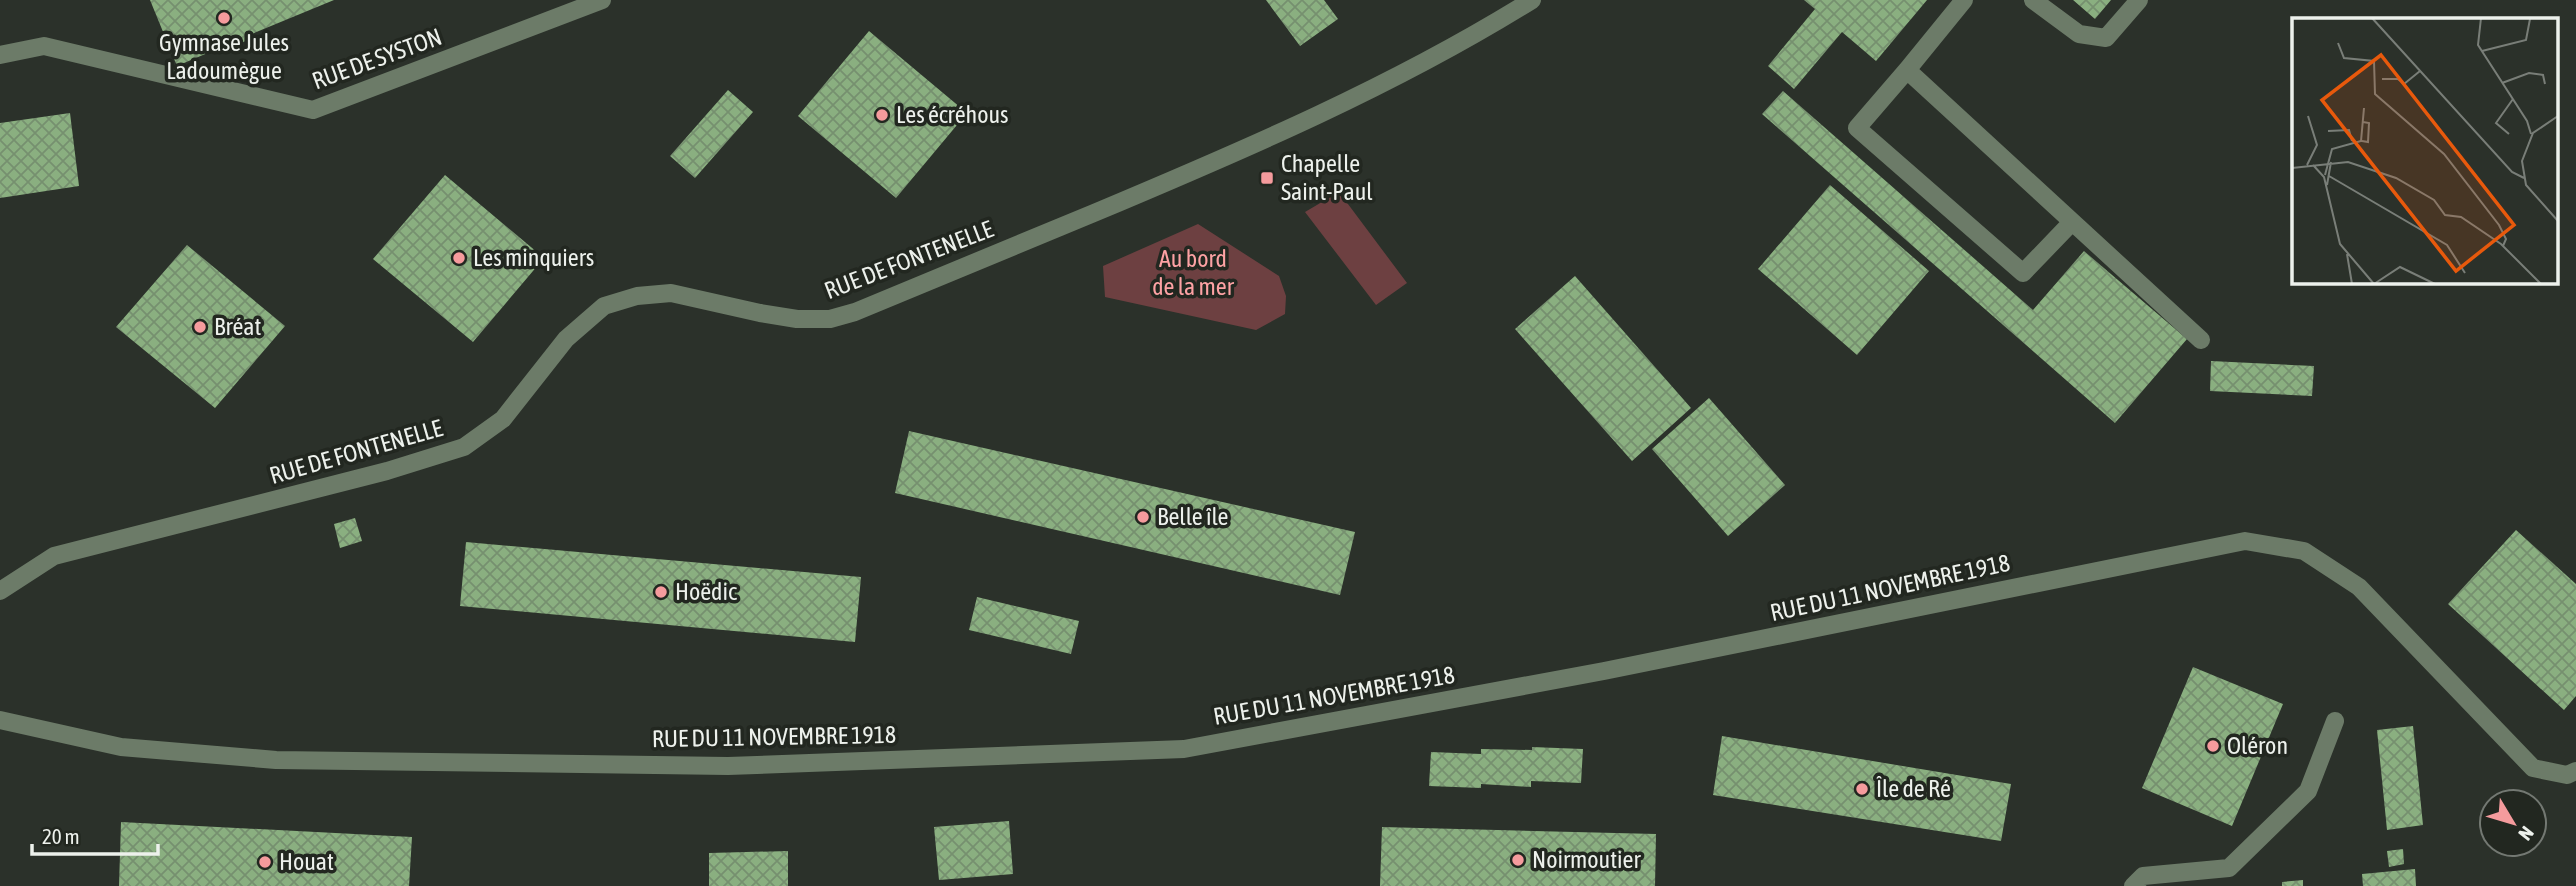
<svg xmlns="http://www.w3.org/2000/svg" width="2576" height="886" font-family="'Asap Condensed',sans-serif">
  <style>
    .park { fill: #6d4041 }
    .building { fill: url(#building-cross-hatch) }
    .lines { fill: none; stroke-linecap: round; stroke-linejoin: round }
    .minor { stroke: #6c7b68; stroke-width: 18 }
    .poi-dot { fill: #f59b9d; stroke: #222720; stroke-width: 2.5 }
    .labels { text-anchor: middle; stroke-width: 7; stroke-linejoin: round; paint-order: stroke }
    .poi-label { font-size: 24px; fill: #edf1ec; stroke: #222720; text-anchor: start }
    .street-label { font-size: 24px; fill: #edf1ec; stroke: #222720 }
    .park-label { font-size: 24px; fill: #fda2a4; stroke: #222720 }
    .inset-road { fill: none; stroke: #797e78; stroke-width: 2 }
    .view { fill: #e8590c; fill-opacity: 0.15; stroke: #e8590c; stroke-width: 3.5 }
    .inset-edge { fill: none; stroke: #edf1ec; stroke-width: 3.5 }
  </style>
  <defs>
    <pattern id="building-cross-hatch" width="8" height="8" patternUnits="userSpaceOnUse" patternTransform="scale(1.75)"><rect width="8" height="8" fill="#8aaf80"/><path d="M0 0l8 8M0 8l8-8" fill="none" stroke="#76906f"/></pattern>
  </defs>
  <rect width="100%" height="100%" fill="#2b312a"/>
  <!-- park -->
  <path class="park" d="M 1339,192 L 1407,283 L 1376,305 L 1305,212 Z
    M 1198,224 L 1279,276 L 1286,296 L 1285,314 L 1256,330 L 1105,297 L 1103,266 Z"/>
  <!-- building -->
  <path class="building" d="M 150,0 L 334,0 L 247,36 L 248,40 L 225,50 L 224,46 L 177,66 Z
    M 1266,0 L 1324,0 L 1338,19 L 1300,46 Z
    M 1804,0 L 1927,0 L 1876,61 L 1842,32 L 1794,89 L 1768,66 L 1815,9 Z
    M 2073,0 L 2111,0 L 2095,19 Z
    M 869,31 L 967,113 L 896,198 L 798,116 Z
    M 728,90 L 753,112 L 695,178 L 670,156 Z
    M 1783,91 L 2033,310 L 2084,251 L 2187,339 L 2115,423 L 1762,114 Z
    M 70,113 L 79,186 L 0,198 L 0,123 Z
    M 445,175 L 544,258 L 473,342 L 373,259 Z
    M 1830,185 L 1929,271 L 1857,355 L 1758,269 Z
    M 187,245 L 285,326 L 215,408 L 116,327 Z
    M 1575,276 L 1691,408 L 1632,461 L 1515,329 Z
    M 2211,361 L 2314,366 L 2312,396 L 2210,391 Z
    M 1709,398 L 1785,485 L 1728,536 L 1652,449 Z
    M 909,431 L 1355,532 L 1340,595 L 895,493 Z
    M 355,518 L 362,541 L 340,548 L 334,524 Z
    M 2516,530 L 2576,584 L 2576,696 L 2564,710 L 2448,604 Z
    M 466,542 L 861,577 L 855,642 L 460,606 Z
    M 977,597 L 1079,621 L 1071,654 L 969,630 Z
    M 2193,667 L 2283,704 L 2232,826 L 2142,788 Z
    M 2413,726 L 2423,825 L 2387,830 L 2377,730 Z
    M 1722,736 L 2011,784 L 2001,841 L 1713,795 Z
    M 1532,747 L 1583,749 L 1581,783 L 1531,781 L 1531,787 L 1481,784 L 1481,788 L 1429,786 L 1431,752 L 1481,754 L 1481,749 L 1532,750 Z
    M 1009,821 L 1013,874 L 939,880 L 934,827 Z
    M 121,822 L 412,837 L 409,886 L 119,886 Z
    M 1382,827 L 1656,834 L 1655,886 L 1380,886 Z
    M 2403,849 L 2404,864 L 2389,867 L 2387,851 Z
    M 788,851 L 788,886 L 709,886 L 709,853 Z
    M 2415,869 L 2416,886 L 2363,886 L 2362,874 Z
    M 2303,880 L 2303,886 L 2282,886 L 2282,882 Z"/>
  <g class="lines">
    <!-- minor -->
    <path class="minor" d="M 1964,0 L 1907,70 L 2201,340
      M 2033,0 L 2079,34 L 2106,38 L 2139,0
      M 0,55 L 44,46 L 313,110 L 602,0
      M 1907,70 L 1857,128 L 2023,273 L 2072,222
      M 0,591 L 54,556 L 387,471 L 464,447 L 503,419 L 566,339 L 604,306 L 637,296 L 671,293 L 760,313 L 797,319 L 830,319 L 855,312 C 935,279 1015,246 1094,213 C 1244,150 1394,86 1532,0
      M 0,720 L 121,747 L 276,760 L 728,766 L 1184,749 L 1604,671 L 2245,541 L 2304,551 L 2359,587 L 2533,768 L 2567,775 L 2576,771
      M 2133,886 L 2143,876 L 2229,868 L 2308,791 L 2335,721"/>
  </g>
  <!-- markers -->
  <g class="poi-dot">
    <circle cx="224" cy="18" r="7"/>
    <circle cx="882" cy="115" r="7"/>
    <rect x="1260" y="171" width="14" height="14" rx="3.5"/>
    <circle cx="459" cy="258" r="7"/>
    <circle cx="200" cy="327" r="7"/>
    <circle cx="1143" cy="517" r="7"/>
    <circle cx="661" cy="592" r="7"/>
    <circle cx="2213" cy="746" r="7"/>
    <circle cx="1862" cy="789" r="7"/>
    <circle cx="1518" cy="860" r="7"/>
    <circle cx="265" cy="862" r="7"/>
  </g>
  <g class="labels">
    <!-- poi labels -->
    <g class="poi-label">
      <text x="224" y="51" text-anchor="middle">Gymnase Jules<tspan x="224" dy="28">Ladoumègue</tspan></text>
      <text x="896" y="123">Les écréhous</text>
      <text x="1281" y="172">Chapelle<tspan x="1281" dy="28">Saint-Paul</tspan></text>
      <text x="473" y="266">Les minquiers</text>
      <text x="214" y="335">Bréat</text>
      <text x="1157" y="525">Belle île</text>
      <text x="675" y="600">Hoëdic</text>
      <text x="2227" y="754">Oléron</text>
      <text x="1876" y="797">Île de Ré</text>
      <text x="1532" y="868">Noirmoutier</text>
      <text x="279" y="870">Houat</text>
    </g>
    <!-- street labels -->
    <g class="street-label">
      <text transform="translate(377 59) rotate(-20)" y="8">RUE DE SYSTON</text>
      <text transform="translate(909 260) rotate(-21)" y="8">RUE DE FONTENELLE</text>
      <text transform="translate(356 452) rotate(-16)" y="8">RUE DE FONTENELLE</text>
      <text transform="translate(1890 588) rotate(-12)" y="8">RUE DU 11 NOVEMBRE 1918</text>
      <text transform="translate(1334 696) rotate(-10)" y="8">RUE DU 11 NOVEMBRE 1918</text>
      <text transform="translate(774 737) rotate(-1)" y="8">RUE DU 11 NOVEMBRE 1918</text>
    </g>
    <!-- park labels -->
    <g class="park-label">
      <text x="1193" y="267">Au bord<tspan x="1193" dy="28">de la mer</tspan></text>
    </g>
  </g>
  <!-- overview -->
  <g transform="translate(2292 18)">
    <rect width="266" height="266" fill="#2b312a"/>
    <path class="inset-road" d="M 80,0 L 220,154 L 232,160M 189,0 L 186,27 L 235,103 L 239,116M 46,25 L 52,40 L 82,43 L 83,76 L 152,136 L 207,207 L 214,221 L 211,228M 190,33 L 234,22 L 238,1M 90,61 L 106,61 L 112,66 L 128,53M 210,65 L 237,55 L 251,57 L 253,66M 266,98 L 241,115 L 230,143 L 234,167 L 266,203M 36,113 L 57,112 L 60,123M 217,116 L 204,105 L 221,81M 70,123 L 76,124 L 77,105 L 71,104M 15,147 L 25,127 L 16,98M 21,147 L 32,159 L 48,226 L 82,266M 0,150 L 56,144 L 104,160 L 142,182 L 153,197 L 169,199 L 209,226 L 249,266M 33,157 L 40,131 L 69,123 L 72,90M 37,158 L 155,227 L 173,255M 35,167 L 39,144M 55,236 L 60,266M 82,266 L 108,249 L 143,266"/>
    <path class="view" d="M 89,37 L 222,207 L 164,253 L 30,82 Z"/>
    <rect width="266" height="266" class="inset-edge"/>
  </g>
  <!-- north arrow -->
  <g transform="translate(2513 823) rotate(128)"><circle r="33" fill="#222720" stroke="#737872" stroke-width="2"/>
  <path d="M0-5L12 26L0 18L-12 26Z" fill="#f59b9d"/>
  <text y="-10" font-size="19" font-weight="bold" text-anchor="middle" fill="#edf1ec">N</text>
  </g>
  <!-- scale -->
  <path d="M32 844v10h126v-10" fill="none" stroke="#edf1ec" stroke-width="3.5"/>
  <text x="42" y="844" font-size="21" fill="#edf1ec" stroke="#222720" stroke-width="5" paint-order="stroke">20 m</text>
</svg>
